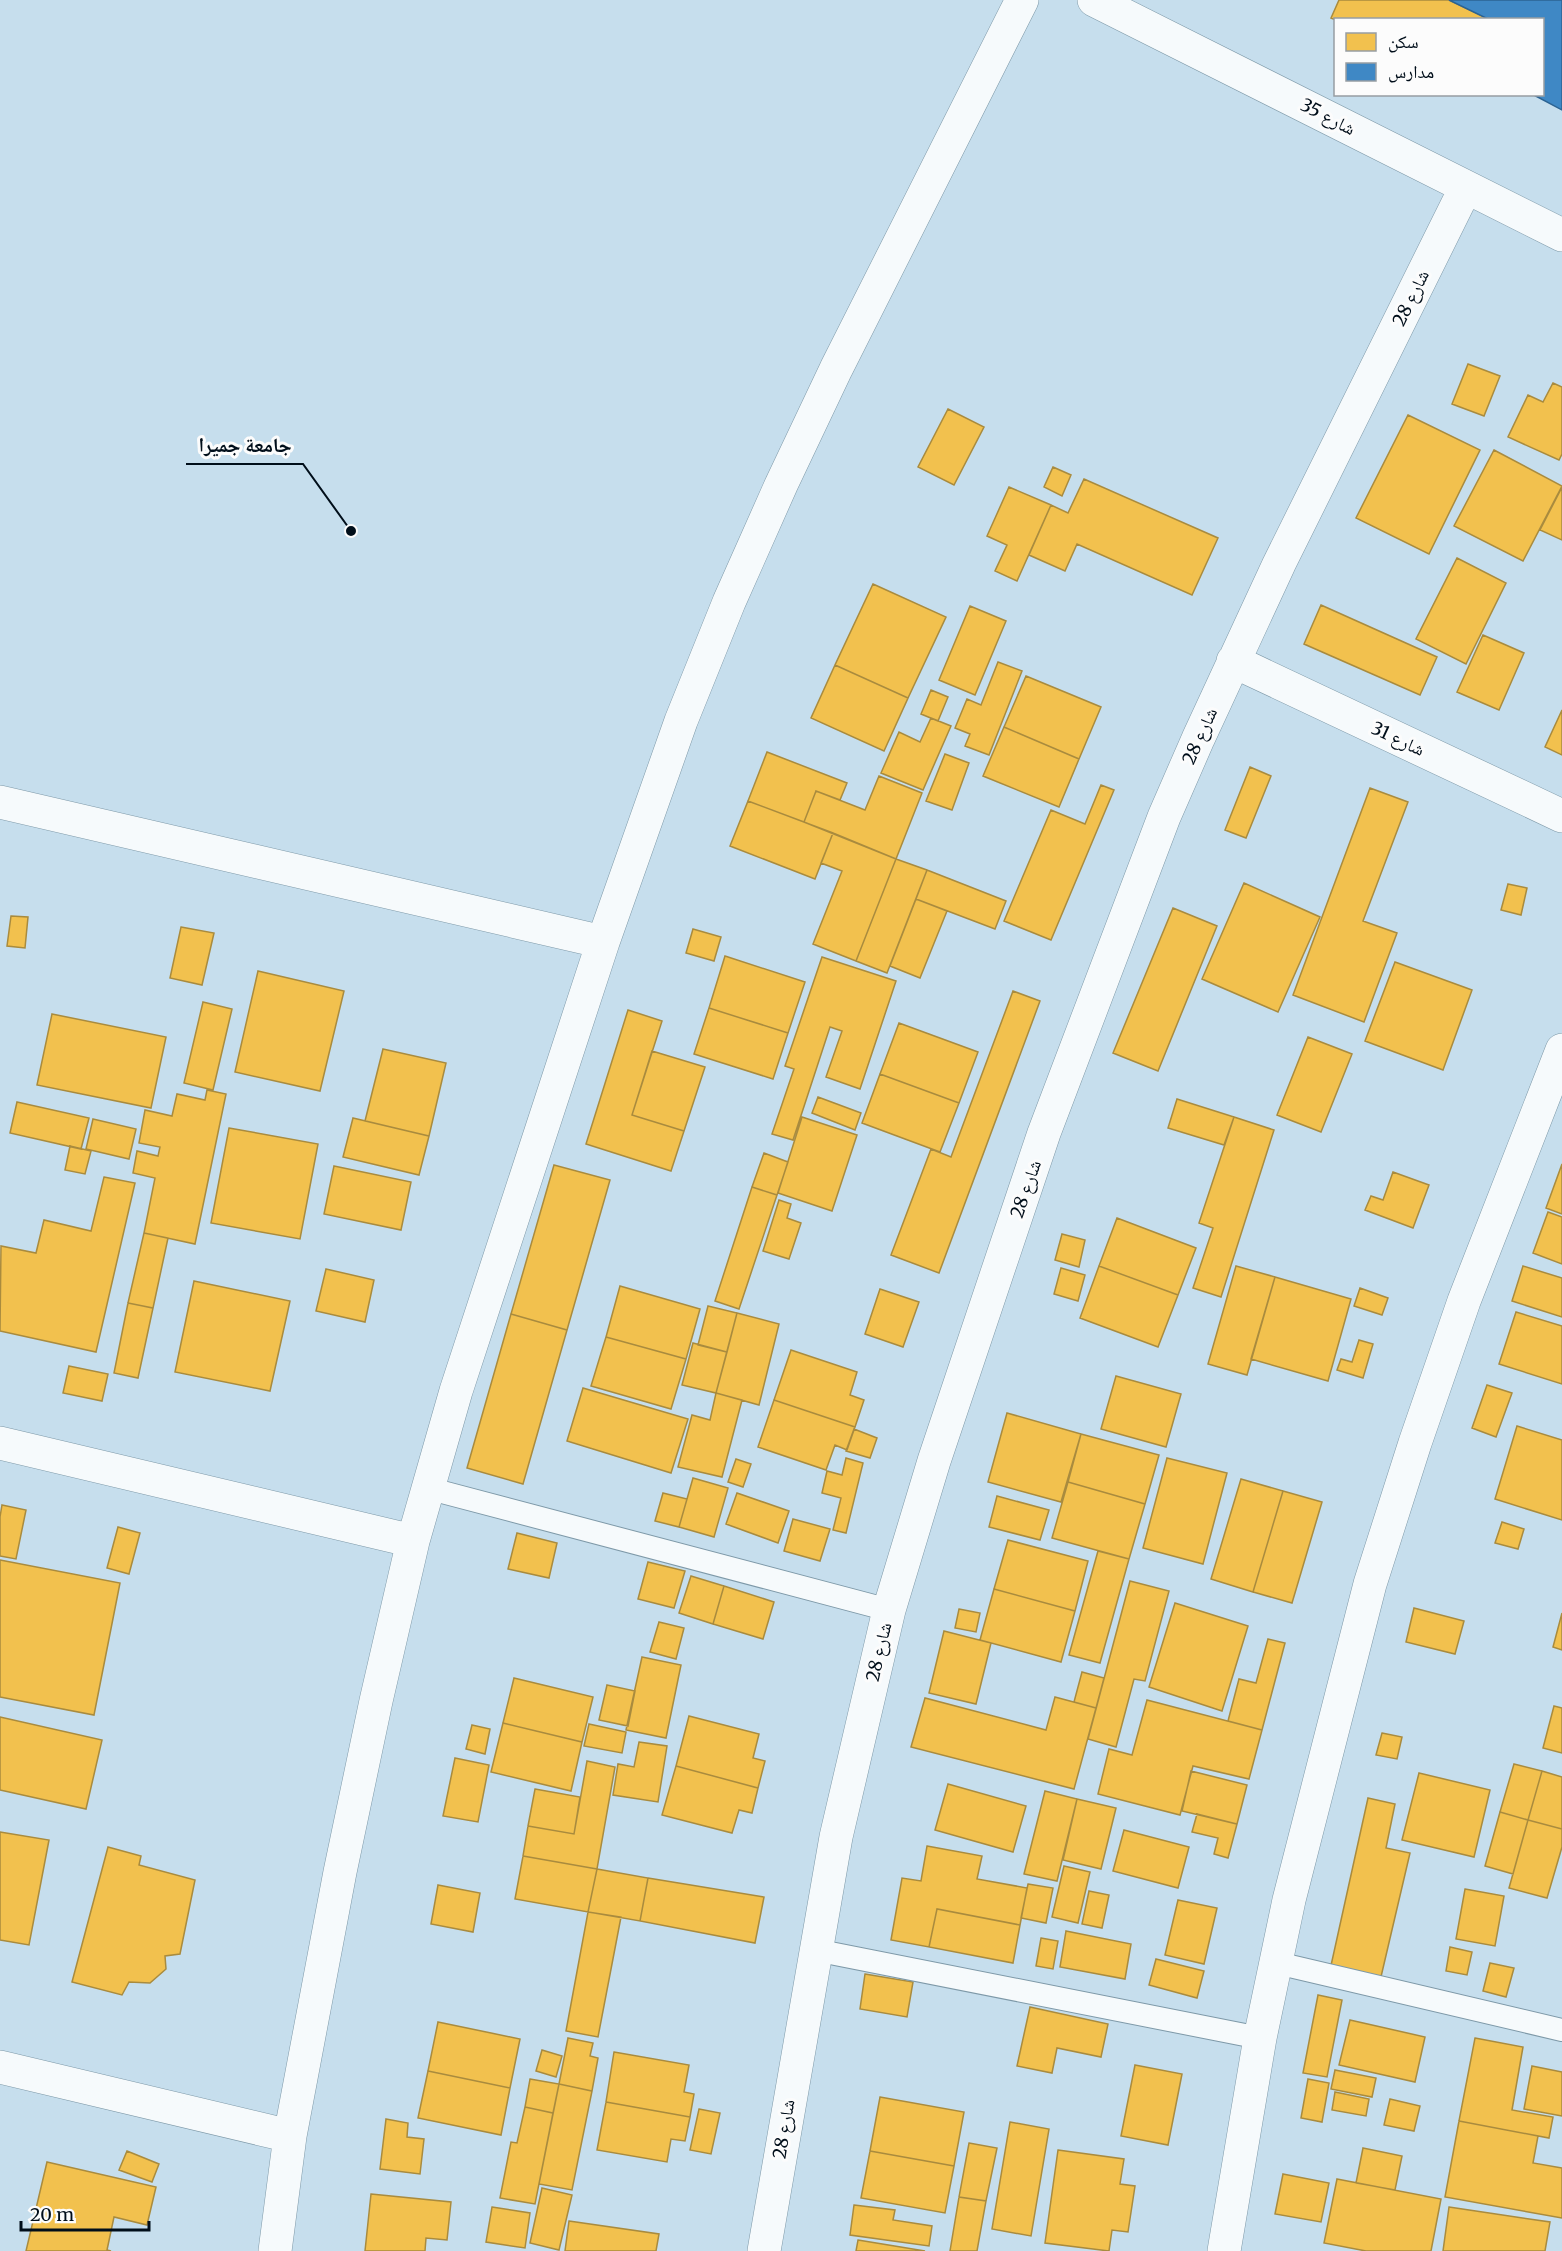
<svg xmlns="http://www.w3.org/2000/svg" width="1562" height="2251" font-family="Merriweather,'Noto Naskh Arabic',serif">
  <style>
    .homes { fill: #f2c14e; stroke: #a98b3e; stroke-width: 1.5 }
    .schools { fill: #3f88c5; stroke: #2c6392; stroke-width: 1.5 }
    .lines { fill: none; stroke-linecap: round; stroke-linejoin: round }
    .lane-casing { stroke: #7e99a8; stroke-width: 24 }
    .street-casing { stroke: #7e99a8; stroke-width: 34 }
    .lane { stroke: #f6fafc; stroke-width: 22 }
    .street { stroke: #f6fafc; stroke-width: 33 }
    .labels { text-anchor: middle; stroke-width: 6; stroke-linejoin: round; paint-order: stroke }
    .street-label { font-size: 18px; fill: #000e1a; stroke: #fcfcfc }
    .leader { fill: none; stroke: #000e1a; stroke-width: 2 }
    .callout-dot { fill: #000e1a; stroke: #fcfcfc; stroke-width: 2 }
    .callout-label { font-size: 20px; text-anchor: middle; font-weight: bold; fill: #000e1a; stroke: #fcfcfc; stroke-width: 6; stroke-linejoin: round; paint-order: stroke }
  </style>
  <rect width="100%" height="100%" fill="#c6deed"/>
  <!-- homes -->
  <path class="homes" d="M 1339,0 L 1449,0 L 1489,19 L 1336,20 L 1331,18 Z
    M 1468,364 L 1500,376 L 1484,416 L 1452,404 Z
    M 1553,383 L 1562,387 L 1562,454 L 1559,460 L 1508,437 L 1528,395 L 1543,402 Z
    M 948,409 L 984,427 L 954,485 L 918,467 Z
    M 1408,415 L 1480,450 L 1429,554 L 1356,518 Z
    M 1494,450 L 1562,486 L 1523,561 L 1454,526 Z
    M 1053,467 L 1071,475 L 1062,496 L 1044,487 Z
    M 1084,479 L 1218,538 L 1192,595 L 1077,544 L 1065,571 L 1029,555 L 1051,505 L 1068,513 Z
    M 1009,487 L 1051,505 L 1017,581 L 995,571 L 1007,545 L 987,536 Z
    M 1562,487 L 1562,540 L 1540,530 Z
    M 1457,558 L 1506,583 L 1466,664 L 1416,639 Z
    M 873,584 L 946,617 L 908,698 L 835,665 Z
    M 1321,605 L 1437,657 L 1420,695 L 1304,644 Z
    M 970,606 L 1006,621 L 975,695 L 939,680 Z
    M 1483,635 L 1524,653 L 1499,710 L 1457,692 Z
    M 998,662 L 1022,671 L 989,755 L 965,746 L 970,734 L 955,728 L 967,699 L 981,705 Z
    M 835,665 L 908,698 L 884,751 L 811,718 Z
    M 1026,676 L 1101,707 L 1079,759 L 1004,727 Z
    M 931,690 L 948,697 L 938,721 L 921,714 Z
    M 1562,710 L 1562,755 L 1545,747 Z
    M 931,718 L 951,726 L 923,790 L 881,773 L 899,732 L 920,742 Z
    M 1004,727 L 1079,759 L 1059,807 L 983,776 Z
    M 767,752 L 847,783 L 840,800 L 816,791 L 804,822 L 748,801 Z
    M 945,754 L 969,763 L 952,810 L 926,801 Z
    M 1250,767 L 1271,776 L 1246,838 L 1225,830 Z
    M 879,776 L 922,793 L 896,859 L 804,822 L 816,791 L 865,810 Z
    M 1101,785 L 1114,790 L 1051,940 L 1004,921 L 1051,810 L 1085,824 Z
    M 1370,788 L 1408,802 L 1363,921 L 1397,933 L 1364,1022 L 1293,995 Z
    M 748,801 L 833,833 L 815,879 L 730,846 Z
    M 833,833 L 896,859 L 856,961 L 813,944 L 842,871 L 821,863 Z
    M 896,859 L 927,870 L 887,973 L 856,961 Z
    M 927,870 L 1006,901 L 995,929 L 916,899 Z
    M 1244,883 L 1320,917 L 1278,1012 L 1202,979 Z
    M 1508,884 L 1527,888 L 1521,915 L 1501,910 Z
    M 916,899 L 947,911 L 920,978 L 890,966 Z
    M 1173,908 L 1217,926 L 1158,1071 L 1113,1053 Z
    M 11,916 L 28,917 L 25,948 L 7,946 Z
    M 181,927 L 214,933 L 202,985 L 170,978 Z
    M 693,929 L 721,937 L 714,961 L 686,953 Z
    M 725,956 L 805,982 L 788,1033 L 709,1008 Z
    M 822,957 L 896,981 L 860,1089 L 826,1077 L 842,1031 L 830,1027 L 793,1140 L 772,1134 L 794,1069 L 785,1066 Z
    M 1395,962 L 1472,990 L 1443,1070 L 1365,1041 Z
    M 258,971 L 344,991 L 320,1091 L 235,1072 Z
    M 1013,991 L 1040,1001 L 939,1273 L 891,1255 L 931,1149 L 951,1157 Z
    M 203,1002 L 232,1009 L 213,1090 L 184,1083 Z
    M 709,1008 L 788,1033 L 773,1079 L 694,1054 Z
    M 628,1010 L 662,1021 L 632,1115 L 684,1131 L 671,1171 L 586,1144 Z
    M 52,1014 L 166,1037 L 151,1108 L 37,1085 Z
    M 899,1023 L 978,1052 L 959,1103 L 880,1074 Z
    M 1308,1037 L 1352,1054 L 1321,1132 L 1277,1115 Z
    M 383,1049 L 446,1063 L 429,1136 L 365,1121 Z
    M 652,1051 L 705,1067 L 684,1131 L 632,1115 Z
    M 880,1074 L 959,1103 L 940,1152 L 862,1123 Z
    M 207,1090 L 226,1094 L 195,1244 L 144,1233 L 155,1178 L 133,1173 L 137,1151 L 158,1156 L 160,1147 L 139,1143 L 145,1110 L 172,1116 L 177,1094 L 205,1100 Z
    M 818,1097 L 861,1113 L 855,1130 L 812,1113 Z
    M 1177,1099 L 1234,1117 L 1224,1145 L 1168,1128 Z
    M 17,1102 L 89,1118 L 81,1149 L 10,1133 Z
    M 802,1117 L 857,1135 L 832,1211 L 778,1193 Z
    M 1234,1117 L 1274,1130 L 1221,1297 L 1193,1288 L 1213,1228 L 1199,1223 Z
    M 353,1118 L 429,1136 L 419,1175 L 343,1157 Z
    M 93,1119 L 136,1129 L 129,1159 L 86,1149 Z
    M 229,1128 L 318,1144 L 300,1239 L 211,1223 Z
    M 70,1146 L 91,1151 L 85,1174 L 65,1170 Z
    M 764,1153 L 788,1162 L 777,1195 L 752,1187 Z
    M 1562,1164 L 1562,1214 L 1546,1208 Z
    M 554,1165 L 610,1180 L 567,1330 L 511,1314 Z
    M 334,1166 L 411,1182 L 401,1230 L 324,1214 Z
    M 1393,1172 L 1429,1185 L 1413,1228 L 1365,1210 L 1371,1196 L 1383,1200 Z
    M 104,1177 L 135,1183 L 96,1352 L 0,1331 L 1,1246 L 36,1253 L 44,1220 L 91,1231 Z
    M 752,1187 L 777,1195 L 739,1309 L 715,1301 Z
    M 779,1200 L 791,1204 L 787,1218 L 801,1223 L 789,1259 L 763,1251 Z
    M 1548,1212 L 1562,1217 L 1562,1264 L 1533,1253 Z
    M 1117,1218 L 1196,1248 L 1178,1295 L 1099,1266 Z
    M 144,1233 L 168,1238 L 153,1308 L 128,1303 Z
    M 1062,1234 L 1085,1240 L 1079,1267 L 1055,1260 Z
    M 1099,1266 L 1178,1295 L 1158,1347 L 1080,1318 Z
    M 1236,1266 L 1275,1277 L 1247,1375 L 1208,1364 Z
    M 1523,1266 L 1562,1278 L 1562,1317 L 1512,1301 Z
    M 1061,1268 L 1085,1275 L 1078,1301 L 1054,1294 Z
    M 326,1269 L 374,1280 L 365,1322 L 316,1311 Z
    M 1275,1277 L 1351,1299 L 1328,1381 L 1251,1359 Z
    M 194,1281 L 290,1301 L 270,1391 L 175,1372 Z
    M 620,1286 L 700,1309 L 686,1359 L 606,1337 Z
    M 1360,1288 L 1388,1298 L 1382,1315 L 1354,1306 Z
    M 880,1289 L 919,1302 L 903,1347 L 865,1334 Z
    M 128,1303 L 153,1308 L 138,1378 L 114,1373 Z
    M 708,1306 L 737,1313 L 727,1352 L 698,1345 Z
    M 1516,1312 L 1562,1326 L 1562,1384 L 1499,1364 Z
    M 737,1313 L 779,1324 L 759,1405 L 716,1393 Z
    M 511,1314 L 567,1330 L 523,1484 L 467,1468 Z
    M 606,1337 L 686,1359 L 671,1409 L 591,1386 Z
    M 1359,1340 L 1373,1344 L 1363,1378 L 1337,1370 L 1341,1359 L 1352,1362 Z
    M 693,1343 L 727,1352 L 716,1393 L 682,1385 Z
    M 791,1350 L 857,1372 L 850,1395 L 864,1400 L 855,1427 L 774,1400 Z
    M 69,1366 L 108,1374 L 102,1401 L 63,1393 Z
    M 1116,1376 L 1181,1394 L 1166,1447 L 1101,1429 Z
    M 1487,1385 L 1512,1393 L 1496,1437 L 1472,1428 Z
    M 583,1388 L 688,1419 L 671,1473 L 567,1441 Z
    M 716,1393 L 742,1400 L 722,1477 L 678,1467 L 692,1415 L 710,1420 Z
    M 774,1400 L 855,1427 L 847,1450 L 835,1445 L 826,1470 L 758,1447 Z
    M 1007,1413 L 1081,1434 L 1061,1502 L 988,1482 Z
    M 1517,1426 L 1562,1440 L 1562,1520 L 1495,1499 Z
    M 854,1429 L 877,1438 L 870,1458 L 846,1451 Z
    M 1081,1434 L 1159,1455 L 1145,1504 L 1068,1482 Z
    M 846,1458 L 863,1463 L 846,1533 L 833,1530 L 841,1498 L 822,1493 L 827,1471 L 842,1475 Z
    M 1167,1458 L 1227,1473 L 1203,1564 L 1143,1548 Z
    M 736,1459 L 751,1464 L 743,1487 L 728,1482 Z
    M 693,1478 L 728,1488 L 714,1537 L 679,1527 Z
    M 1241,1479 L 1283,1491 L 1253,1592 L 1211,1579 Z
    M 1068,1482 L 1145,1504 L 1129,1559 L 1052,1538 Z
    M 1283,1491 L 1322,1502 L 1292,1603 L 1253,1592 Z
    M 663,1493 L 687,1499 L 679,1527 L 655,1521 Z
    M 737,1493 L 789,1511 L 778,1543 L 726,1524 Z
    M 997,1496 L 1049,1510 L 1040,1540 L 989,1527 Z
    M 2,1505 L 26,1510 L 16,1559 L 0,1556 L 0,1517 Z
    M 793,1519 L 830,1529 L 820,1561 L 784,1551 Z
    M 1502,1522 L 1524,1529 L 1518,1549 L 1495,1543 Z
    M 118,1527 L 140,1533 L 129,1574 L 107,1568 Z
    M 517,1533 L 557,1543 L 549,1578 L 508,1569 Z
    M 1008,1540 L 1088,1561 L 1075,1611 L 994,1589 Z
    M 1098,1551 L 1129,1559 L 1100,1663 L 1069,1655 Z
    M 0,1560 L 120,1583 L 94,1715 L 0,1697 Z
    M 648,1562 L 685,1571 L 674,1608 L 638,1599 Z
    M 691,1576 L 724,1586 L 713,1624 L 679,1613 Z
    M 1130,1581 L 1169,1591 L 1145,1681 L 1134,1679 L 1116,1747 L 1088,1739 Z
    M 724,1586 L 774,1602 L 763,1639 L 713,1624 Z
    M 994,1589 L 1075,1611 L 1061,1662 L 980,1640 Z
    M 1175,1603 L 1248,1626 L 1222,1711 L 1149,1687 Z
    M 1414,1608 L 1464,1621 L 1455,1654 L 1406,1642 Z
    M 959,1609 L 980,1613 L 976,1632 L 955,1628 Z
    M 1562,1613 L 1562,1650 L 1553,1647 Z
    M 659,1622 L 684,1628 L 676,1659 L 650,1652 Z
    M 944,1631 L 991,1643 L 976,1704 L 929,1693 Z
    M 1268,1639 L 1285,1643 L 1262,1730 L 1228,1721 L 1239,1679 L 1256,1683 Z
    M 642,1657 L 681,1665 L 666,1738 L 626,1730 Z
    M 1082,1672 L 1104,1678 L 1096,1708 L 1074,1702 Z
    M 514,1678 L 593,1697 L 582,1742 L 503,1723 Z
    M 607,1685 L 635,1691 L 628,1726 L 599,1720 Z
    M 1055,1697 L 1096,1708 L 1074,1789 L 911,1747 L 925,1698 L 1046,1730 Z
    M 1147,1700 L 1262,1730 L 1249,1779 L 1193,1766 L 1180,1815 L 1098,1794 L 1109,1749 L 1132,1755 Z
    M 1554,1706 L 1562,1708 L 1562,1753 L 1543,1748 Z
    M 689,1716 L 759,1734 L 753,1758 L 765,1761 L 758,1788 L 676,1766 Z
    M 0,1717 L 102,1740 L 86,1809 L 0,1790 Z
    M 503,1723 L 582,1742 L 571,1791 L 491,1772 Z
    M 589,1724 L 626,1732 L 622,1753 L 584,1746 Z
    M 472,1725 L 490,1729 L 485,1754 L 466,1749 Z
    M 1382,1733 L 1402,1737 L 1397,1759 L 1376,1755 Z
    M 639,1742 L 667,1746 L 658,1802 L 613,1795 L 618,1764 L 634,1767 Z
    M 455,1758 L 489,1765 L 478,1822 L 443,1816 Z
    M 587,1761 L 615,1767 L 597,1869 L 523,1856 L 528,1826 L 574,1834 Z
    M 1514,1764 L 1542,1771 L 1528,1820 L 1500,1812 Z
    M 676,1766 L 758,1788 L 752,1813 L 739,1810 L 732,1833 L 662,1815 Z
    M 1191,1771 L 1247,1785 L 1237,1824 L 1182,1811 Z
    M 1542,1771 L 1562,1777 L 1562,1829 L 1528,1820 Z
    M 1419,1773 L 1490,1790 L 1474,1857 L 1402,1840 Z
    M 948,1784 L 1026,1806 L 1013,1852 L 935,1830 Z
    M 535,1789 L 580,1797 L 574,1834 L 528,1826 Z
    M 1045,1791 L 1077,1799 L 1057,1881 L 1024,1874 Z
    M 1368,1798 L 1395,1804 L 1386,1848 L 1410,1853 L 1380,1981 L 1330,1970 Z
    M 1077,1799 L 1116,1808 L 1101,1869 L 1063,1860 Z
    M 1500,1812 L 1528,1820 L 1513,1874 L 1485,1866 Z
    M 1197,1814 L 1237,1824 L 1228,1858 L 1214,1854 L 1218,1838 L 1192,1832 Z
    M 1528,1820 L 1562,1829 L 1562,1847 L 1547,1898 L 1509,1888 Z
    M 1124,1830 L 1189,1847 L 1178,1888 L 1113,1871 Z
    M 0,1832 L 49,1840 L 29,1945 L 0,1940 Z
    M 927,1846 L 982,1856 L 977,1879 L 1027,1888 L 1020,1925 L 937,1909 L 929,1947 L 891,1940 L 902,1878 L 921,1881 Z
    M 108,1847 L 141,1856 L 139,1865 L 195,1880 L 180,1954 L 165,1956 L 166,1969 L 150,1983 L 129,1982 L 122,1995 L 72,1982 Z
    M 523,1856 L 597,1869 L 588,1912 L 515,1899 Z
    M 1064,1866 L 1090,1872 L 1078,1923 L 1052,1917 Z
    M 597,1869 L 648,1878 L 640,1921 L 588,1912 Z
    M 648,1878 L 764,1897 L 755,1943 L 640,1921 Z
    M 1028,1884 L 1053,1888 L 1046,1923 L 1021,1918 Z
    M 438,1885 L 480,1893 L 473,1932 L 431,1924 Z
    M 1465,1889 L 1504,1896 L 1495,1946 L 1456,1939 Z
    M 1089,1891 L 1109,1895 L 1102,1928 L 1082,1924 Z
    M 1178,1900 L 1217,1908 L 1204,1964 L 1165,1955 Z
    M 937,1909 L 1020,1925 L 1013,1963 L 929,1947 Z
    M 588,1912 L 621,1917 L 598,2037 L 566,2031 Z
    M 1066,1931 L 1131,1944 L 1125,1979 L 1060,1967 Z
    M 1041,1938 L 1058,1941 L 1053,1969 L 1036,1966 Z
    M 1450,1947 L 1472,1952 L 1467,1975 L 1446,1971 Z
    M 1156,1959 L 1204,1971 L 1197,1998 L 1149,1985 Z
    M 1490,1963 L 1514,1968 L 1506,1997 L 1483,1991 Z
    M 865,1974 L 913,1982 L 907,2017 L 860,2009 Z
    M 1318,1995 L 1342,2000 L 1327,2077 L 1303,2073 Z
    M 1030,2007 L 1108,2024 L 1101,2057 L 1057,2048 L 1052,2073 L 1017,2066 Z
    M 1350,2020 L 1425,2037 L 1415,2082 L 1339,2065 Z
    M 438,2022 L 520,2039 L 510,2088 L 428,2071 Z
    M 568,2038 L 593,2043 L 590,2056 L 598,2058 L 592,2091 L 559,2084 Z
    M 1475,2038 L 1523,2047 L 1512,2110 L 1553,2117 L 1549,2138 L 1459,2121 Z
    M 542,2050 L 562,2056 L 556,2077 L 536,2071 Z
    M 614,2052 L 689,2065 L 684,2092 L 694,2094 L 690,2117 L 606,2102 Z
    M 1135,2065 L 1182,2074 L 1168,2145 L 1121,2136 Z
    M 1532,2066 L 1562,2072 L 1562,2116 L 1524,2109 Z
    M 1335,2070 L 1376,2078 L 1372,2097 L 1331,2089 Z
    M 428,2071 L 510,2088 L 501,2135 L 418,2118 Z
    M 530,2079 L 559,2084 L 553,2113 L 525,2107 Z
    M 1308,2079 L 1329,2083 L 1322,2122 L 1301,2118 Z
    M 559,2084 L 592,2091 L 572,2190 L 539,2184 Z
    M 1335,2092 L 1369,2099 L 1366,2116 L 1332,2110 Z
    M 880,2097 L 964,2112 L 954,2166 L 870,2151 Z
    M 1390,2099 L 1420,2106 L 1414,2131 L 1384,2125 Z
    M 606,2102 L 690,2117 L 685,2141 L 671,2139 L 667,2162 L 597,2150 Z
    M 525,2107 L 553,2113 L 535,2204 L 500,2198 L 511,2142 L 517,2143 Z
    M 699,2109 L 720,2113 L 711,2154 L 690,2150 Z
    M 386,2119 L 408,2123 L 407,2137 L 424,2139 L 420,2174 L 380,2169 Z
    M 1459,2121 L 1538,2136 L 1533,2163 L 1562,2168 L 1562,2218 L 1445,2197 Z
    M 1010,2122 L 1049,2129 L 1031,2236 L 992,2229 Z
    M 969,2143 L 997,2148 L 986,2201 L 959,2197 Z
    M 1363,2148 L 1402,2156 L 1395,2190 L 1356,2183 Z
    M 1058,2150 L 1124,2159 L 1120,2184 L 1135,2186 L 1128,2232 L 1112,2230 L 1109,2251 L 1045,2243 Z
    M 127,2151 L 159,2164 L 152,2182 L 119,2170 Z
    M 870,2151 L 954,2166 L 945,2213 L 861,2198 Z
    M 47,2162 L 156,2187 L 147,2225 L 114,2217 L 107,2250 L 111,2251 L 26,2251 Z
    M 1283,2174 L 1329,2183 L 1321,2222 L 1275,2214 Z
    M 1337,2179 L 1441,2199 L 1431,2251 L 1366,2251 L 1324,2243 Z
    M 542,2188 L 572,2195 L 559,2250 L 530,2243 Z
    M 371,2194 L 451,2202 L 447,2240 L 426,2238 L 425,2251 L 365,2251 Z
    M 959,2197 L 986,2201 L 977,2251 L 950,2251 Z
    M 854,2205 L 895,2210 L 893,2220 L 932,2226 L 929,2246 L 850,2235 Z
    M 492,2207 L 530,2213 L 525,2248 L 486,2242 Z
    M 1449,2207 L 1550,2222 L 1545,2251 L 1443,2251 Z
    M 569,2221 L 659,2234 L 656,2251 L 565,2251 Z
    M 858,2240 L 925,2251 L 856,2251 Z"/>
  <!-- schools -->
  <path class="schools" d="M 1449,0 L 1562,0 L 1562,110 L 1532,94 L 1542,94 L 1542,20 L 1490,20 Z"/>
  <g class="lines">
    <defs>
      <path id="lane" d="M 427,1488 L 889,1610
        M 815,1950 L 1260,2038
        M 1277,1963 L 1562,2030"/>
      <path id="street" d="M 1094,0 L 1562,235
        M 1233,661 L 1562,816
        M 0,802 L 603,942
        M 0,1443 L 413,1541
        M 0,2067 L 290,2136
        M 275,2251 L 290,2136 L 340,1872 L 376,1701 L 413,1541 L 456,1391 L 603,942 L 681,721 L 729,602 L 781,485 L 836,369 L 1022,0
        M 764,2251 L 836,1837 L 889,1610 L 934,1461 L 1044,1133 L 1164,817 L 1198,739 L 1279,564 L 1466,187
        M 1224,2251 L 1260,2038 L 1289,1900 L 1370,1584 L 1415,1443 L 1464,1301 L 1562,1050"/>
    </defs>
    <!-- lane casing -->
    <use href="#lane" class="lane-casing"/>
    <!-- street casing -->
    <use href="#street" class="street-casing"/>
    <!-- lane -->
    <use href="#lane" class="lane"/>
    <!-- street -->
    <use href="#street" class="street"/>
  </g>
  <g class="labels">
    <!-- street labels -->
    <g class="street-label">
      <text transform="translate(1328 117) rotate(27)" y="6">شارع 35</text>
      <text transform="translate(1411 298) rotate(-64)" y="6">شارع 28</text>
      <text transform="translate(1200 736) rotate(-66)" y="6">شارع 28</text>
      <text transform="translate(1398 739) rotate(25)" y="6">شارع 31</text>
      <text transform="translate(1026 1189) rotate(-71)" y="6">شارع 28</text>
      <text transform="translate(879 1652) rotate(-77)" y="6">شارع 28</text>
      <text transform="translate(784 2129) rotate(-81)" y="6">شارع 28</text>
    </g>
  </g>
  <!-- callouts -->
  <path class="leader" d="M351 531L303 464H186"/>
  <circle class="callout-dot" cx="351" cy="531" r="6"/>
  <g class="callout-label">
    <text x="245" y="452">جامعة جميرا</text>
  </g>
  <!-- legend -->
  <rect x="1334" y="18" width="210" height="78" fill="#fcfcfc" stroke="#979da2" stroke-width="1.5"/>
  <rect x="1346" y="33" width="30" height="18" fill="#f2c14e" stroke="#979da2" stroke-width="1.5"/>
  <text x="1388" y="48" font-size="18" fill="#000e1a">سكن</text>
  <rect x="1346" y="63" width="30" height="18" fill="#3f88c5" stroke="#979da2" stroke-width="1.5"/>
  <text x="1388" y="78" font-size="18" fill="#000e1a">مدارس</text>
  <!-- scale -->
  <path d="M21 2221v9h128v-9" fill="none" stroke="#000e1a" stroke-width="3"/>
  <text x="30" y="2221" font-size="18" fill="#000e1a" stroke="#fcfcfc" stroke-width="4.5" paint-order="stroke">20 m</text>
</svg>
